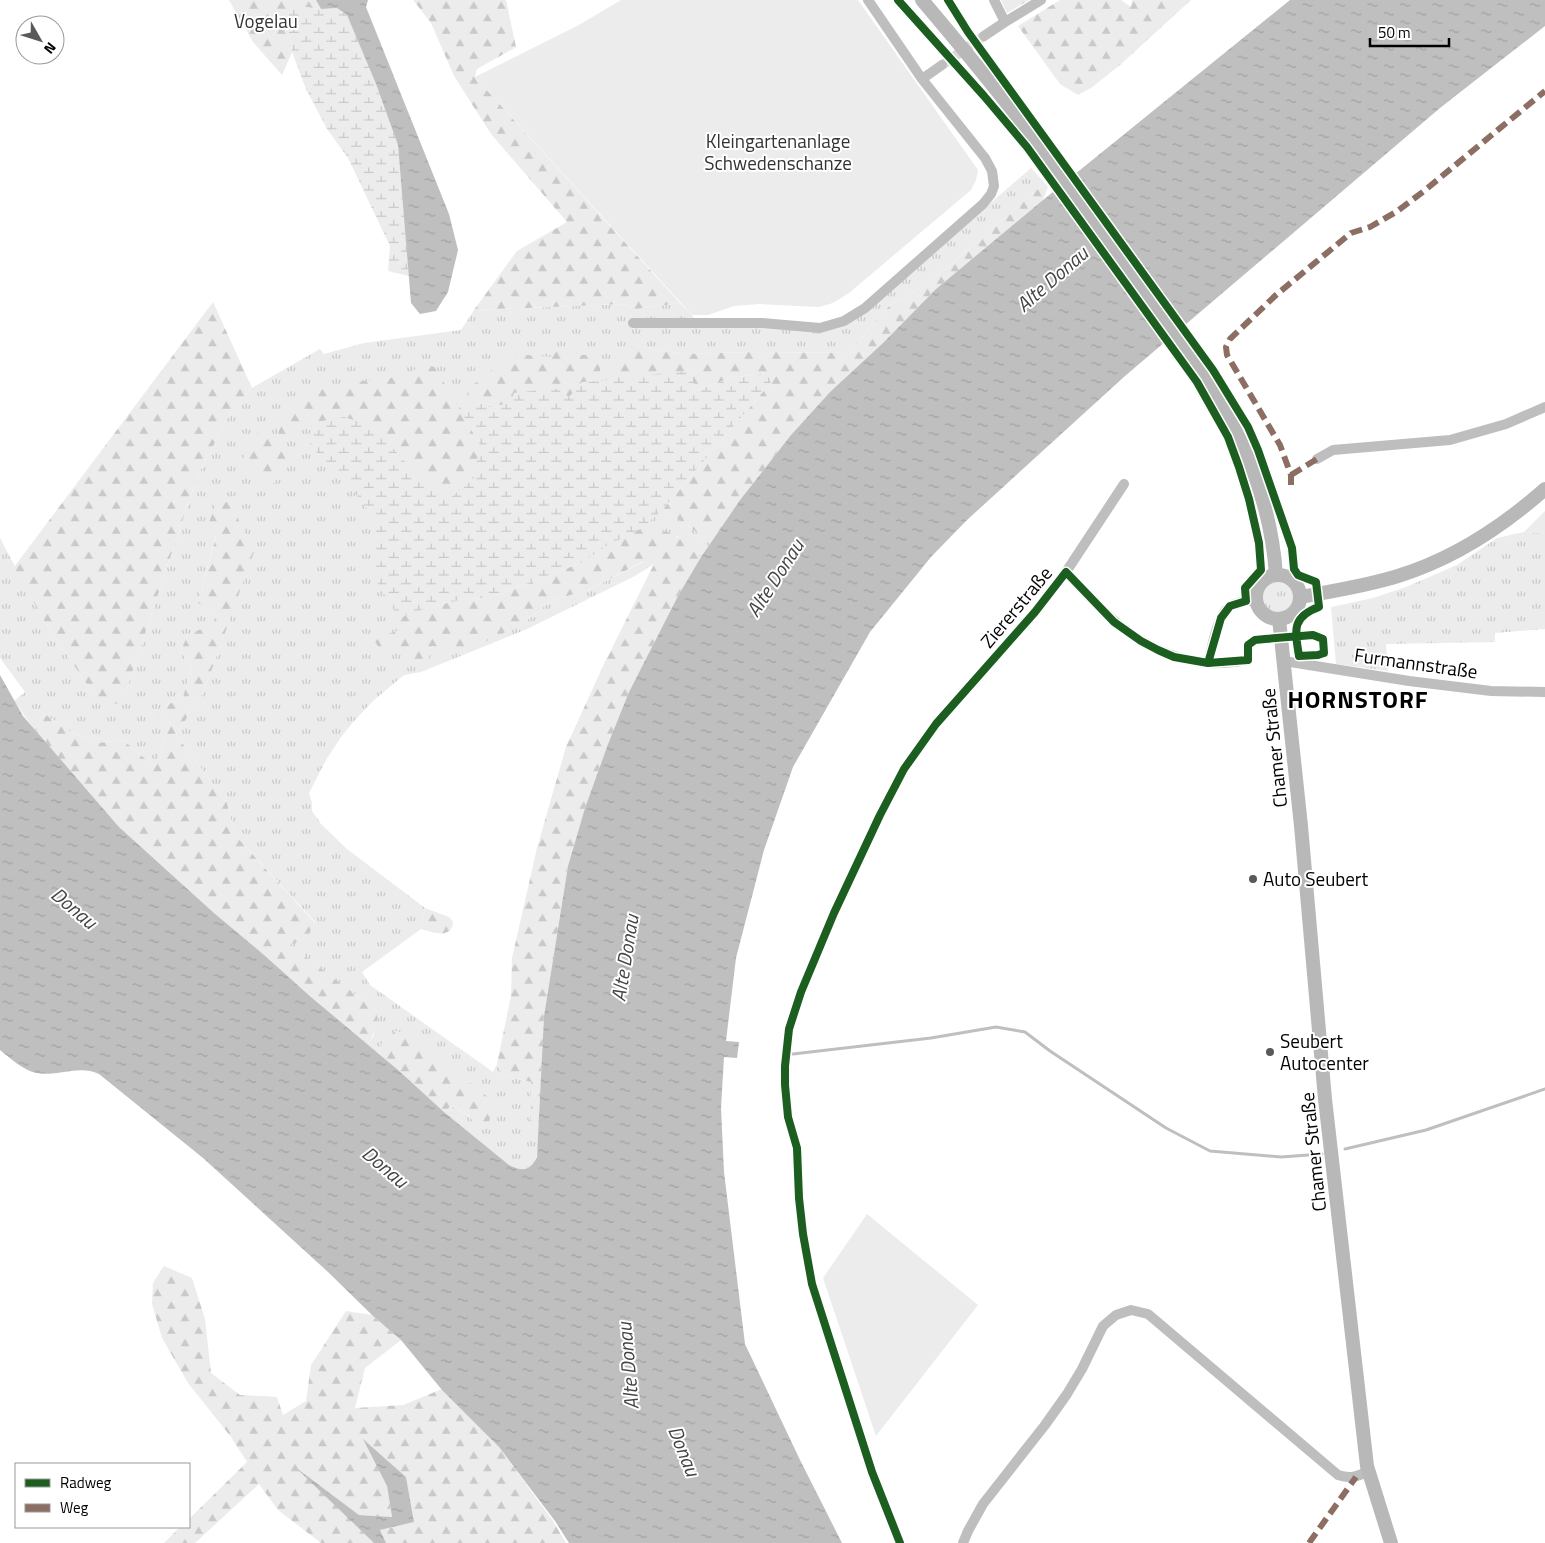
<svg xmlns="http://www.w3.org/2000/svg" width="1545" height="1543" font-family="'Titillium Web',sans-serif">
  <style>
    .grass { fill: url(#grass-tufts) }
    .forest { fill: url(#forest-firs) }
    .wetland { fill: url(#wetland-marsh) }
    .green { fill: #ececec }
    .water { fill: url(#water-ripples) }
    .pier { fill: #fff }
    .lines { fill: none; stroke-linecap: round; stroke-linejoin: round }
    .stream { stroke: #bfbfbf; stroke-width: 3 }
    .street-tunnel { stroke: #d9d9d9; stroke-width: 10; stroke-dasharray: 10 5; stroke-linecap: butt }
    .street { stroke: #bebebe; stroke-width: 10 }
    .secondary { stroke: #b8b8b8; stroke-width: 14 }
    .quiet { stroke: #8d6e63; stroke-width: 6; stroke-dasharray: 12 6; stroke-linecap: butt }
    .cycleway-casing { stroke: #fff; stroke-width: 11 }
    .cycleway { stroke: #1b5e20; stroke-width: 8 }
    .poi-dot { fill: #595959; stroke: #fff; stroke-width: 2 }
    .labels { text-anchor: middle; stroke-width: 4; stroke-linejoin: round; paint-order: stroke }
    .park-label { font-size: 19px; fill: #333; stroke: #fff }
    .street-label { font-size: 19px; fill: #000; stroke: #fff }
    .poi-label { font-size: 19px; fill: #000; stroke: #fff; text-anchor: start }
    .water-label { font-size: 20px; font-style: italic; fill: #444; stroke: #fff }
    .district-label { font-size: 24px; font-weight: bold; letter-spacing: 1px; fill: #000; stroke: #fff }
  </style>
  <defs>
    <pattern id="grass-tufts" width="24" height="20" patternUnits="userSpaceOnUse" patternTransform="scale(1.25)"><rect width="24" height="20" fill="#ececec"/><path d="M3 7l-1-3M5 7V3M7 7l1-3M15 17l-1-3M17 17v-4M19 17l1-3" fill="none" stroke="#c9c9c9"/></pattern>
    <pattern id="forest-firs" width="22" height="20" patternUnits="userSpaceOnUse" patternTransform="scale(1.25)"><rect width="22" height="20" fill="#ececec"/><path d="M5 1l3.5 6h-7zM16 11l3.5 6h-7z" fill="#c9c9c9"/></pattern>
    <pattern id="wetland-marsh" width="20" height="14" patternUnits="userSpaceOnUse" patternTransform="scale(1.25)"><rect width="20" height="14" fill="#ececec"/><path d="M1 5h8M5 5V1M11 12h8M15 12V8" fill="none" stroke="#c9c9c9"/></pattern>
    <pattern id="water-ripples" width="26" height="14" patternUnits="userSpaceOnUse" patternTransform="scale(1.25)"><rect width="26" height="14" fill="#bfbfbf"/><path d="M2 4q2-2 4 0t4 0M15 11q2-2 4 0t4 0" fill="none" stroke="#a2a2a2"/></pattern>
  </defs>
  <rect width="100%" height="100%" fill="#fff"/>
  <!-- grass -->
  <path class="grass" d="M 1031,168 L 1045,183 L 941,273 L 905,298 L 893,302 L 877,319 L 850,353 L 751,352 L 682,354 L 636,346 L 663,509 L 711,542 L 701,557 L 677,536 L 608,545 L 583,562 L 463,599 L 424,609 L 400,630 L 397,647 L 427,664 L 431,646 L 521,625 L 551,601 L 590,589 L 643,562 L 654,564 L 635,576 L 527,629 L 421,672 L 404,675 L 373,701 L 355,720 L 341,737 L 326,760 L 309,793 L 312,803 L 312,811 L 321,824 L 347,849 L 425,908 L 421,929 L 362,972 L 370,985 L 493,1072 L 497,1064 C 504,1079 516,1078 531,1082 L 531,1120 L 539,1123 C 538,1143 542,1183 509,1165 L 444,1112 L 451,1106 L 487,1126 L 383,1040 L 378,1053 L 367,1045 L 374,1035 L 377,1011 L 289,945 L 315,922 L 235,835 L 227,803 L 176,735 L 204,691 L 253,552 L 216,535 L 198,603 L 215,615 L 214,624 L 188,635 L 180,652 L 192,665 L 182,701 L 167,704 L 159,718 L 171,723 L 155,767 L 123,740 L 97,743 L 71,732 L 43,713 L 36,732 L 14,701 L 25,692 L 0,658 L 0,538 L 44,621 L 94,695 L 126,691 L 197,477 L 228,417 L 252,388 L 320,349 L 324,354 L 364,343 L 461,330 L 474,310 L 624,304 L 635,309 L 680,303 L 692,315 L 698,327 L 731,325 L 803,330 L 859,316 Z
    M 1524,532 L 1545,533 L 1545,629 L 1495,633 L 1495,642 L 1386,644 L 1388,671 L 1336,664 L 1331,607 L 1373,598 L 1406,587 L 1457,565 L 1497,538 Z
    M1263 597a16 16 0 1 1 32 0a16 16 0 1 1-32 0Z"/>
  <!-- forest -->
  <path class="forest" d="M 229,0 L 316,0 L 321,9 L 304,7 L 287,21 L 292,52 L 282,75 L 253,42 Z
    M 413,0 L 506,0 L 516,47 L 477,69 L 475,77 L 680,303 L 635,309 L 624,304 L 474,310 L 517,251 L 567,222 L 491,134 L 454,76 L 431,23 Z
    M 1001,0 L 1029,0 L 1007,13 Z
    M 1060,0 L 1121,0 L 1131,7 L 1132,0 L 1191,0 L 1120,65 L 1091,88 L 1078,95 L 1060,84 L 1018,26 Z
    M 1045,183 L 1048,187 L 1043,200 L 936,289 L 883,343 L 830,392 L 791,435 L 740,500 L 711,542 L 663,509 L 772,381 L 764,373 L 731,378 L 695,391 L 691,372 L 616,377 L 613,364 L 620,348 L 636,346 L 682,354 L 751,352 L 850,353 L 877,319 L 893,302 L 905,298 L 941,273 Z
    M 213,302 L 252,388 L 228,417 L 197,477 L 126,691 L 118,703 L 108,706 L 94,695 L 44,621 L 14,567 Z
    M 557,351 L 568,351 L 580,355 L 599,355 L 601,381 L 582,382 L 569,398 L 554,388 L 514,393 L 511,403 C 495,406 479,410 468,396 L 471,386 L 490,373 L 494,360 L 505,361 L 508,355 L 515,354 L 551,357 Z
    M 422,364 L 435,367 L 480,445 L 474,478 L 448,500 L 412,469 L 385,440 L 360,422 L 311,423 L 286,442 L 285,469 L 269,489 L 240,464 L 258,432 L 277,439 L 285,413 L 310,393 L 341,384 L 406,376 Z
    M 230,502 L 254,552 L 204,691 L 176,735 L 227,803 L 235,835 L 315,923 L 304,939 L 290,945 L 377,1011 C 378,1024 375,1033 367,1045 L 214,913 L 119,827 L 36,732 L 43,713 L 71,732 L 97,743 L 123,740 L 155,767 L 171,723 L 159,718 L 167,704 L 182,701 L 192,665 L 180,652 L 188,635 L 214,623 L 215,615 L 198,603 L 216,536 L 207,528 L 216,503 Z
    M 642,528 C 674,530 678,536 701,557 L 678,596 L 629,692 L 608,744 L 585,808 L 568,866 L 544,1016 L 539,1123 L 531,1120 L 531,1082 C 516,1078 504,1079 497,1064 L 511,996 L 512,958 L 537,848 L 566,747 L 604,664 L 654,564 L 642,562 L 590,589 L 551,601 L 521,625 L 463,652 L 432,646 L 427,665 L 420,667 L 397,647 L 384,655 L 373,639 L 400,630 L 399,618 L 424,609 L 463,599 L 490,598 L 583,562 L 608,545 Z
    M 425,908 L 449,917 L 453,922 C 452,940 432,932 421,929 Z
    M 396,1031 L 409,1034 L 494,1102 L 488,1126 L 475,1127 L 470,1116 L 451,1106 L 444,1112 L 378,1053 L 383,1040 Z
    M 164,1266 L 192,1278 L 205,1319 L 211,1373 L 240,1395 L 277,1397 L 283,1415 L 306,1401 L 311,1365 L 346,1311 L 372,1315 L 401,1340 L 365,1368 L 355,1408 L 403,1405 L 442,1389 L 499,1447 L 553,1521 L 566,1543 L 386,1543 L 380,1530 L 414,1522 L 406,1477 L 364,1440 L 387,1486 L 392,1517 L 359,1515 L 300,1471 L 374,1543 L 321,1543 L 278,1510 L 259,1484 L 195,1543 L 164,1543 L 180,1527 L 189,1527 L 189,1519 L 247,1462 L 231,1437 L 188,1383 L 162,1338 L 152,1304 L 153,1283 Z"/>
  <!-- wetland -->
  <path class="wetland" d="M 304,7 L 321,9 L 337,8 L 347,15 L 376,84 L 398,145 L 409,276 L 388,271 L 390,246 L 348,158 L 327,129 L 306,89 L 292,52 L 287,21 L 291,9 Z
    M 691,371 L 695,391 L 731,378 L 765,373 L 772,381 L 663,509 L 642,528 L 608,545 L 583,562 L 490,598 L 463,599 L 424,609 L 399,618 L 375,579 L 376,521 L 345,480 L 310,446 L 311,423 L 344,417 L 360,422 L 385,440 L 412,469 L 448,500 L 474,478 L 480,445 L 456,402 L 472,401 L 490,407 L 511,403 L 514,393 L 555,388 L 569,397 L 582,382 L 601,381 L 616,377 Z"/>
  <!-- green -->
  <path class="green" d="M 621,0 L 858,0 L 978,170 L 976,180 L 971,190 L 849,293 L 833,303 L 819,307 L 759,304 L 734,306 L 708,315 L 692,315 L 475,77 L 579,25 Z
    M 1545,511 L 1545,533 L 1524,532 Z
    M 867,1214 L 978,1305 L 876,1436 L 823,1278 Z"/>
  <!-- water -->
  <path class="water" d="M 316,0 L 368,0 L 366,7 L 449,214 L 458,250 L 448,292 L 436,311 L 420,314 L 411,303 L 398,145 L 376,84 L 347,15 L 337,8 L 321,9 Z
    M 1290,0 L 1545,0 L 1545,26 L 1440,108 L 1125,376 L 967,520 L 931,557 L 870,632 L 793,767 L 764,850 L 736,958 L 726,1041 L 739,1042 L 737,1058 L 724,1057 L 721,1108 L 724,1172 L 745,1344 L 800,1460 L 842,1543 L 569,1543 L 555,1521 L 499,1447 L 442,1390 L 401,1340 L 372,1315 L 328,1272 L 203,1158 L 99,1074 C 79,1064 58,1077 36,1073 C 23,1070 10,1058 0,1050 L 0,675 L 23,716 L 119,827 L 214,913 L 264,955 L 311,997 L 398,1070 L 444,1112 L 509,1165 C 523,1172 530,1171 537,1157 L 544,1016 L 568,866 L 585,808 L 608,744 L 629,692 L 678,596 L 701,557 L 740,500 L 791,435 L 830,392 L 883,343 L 936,289 L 1043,200 Z
    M 363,1439 L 406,1477 L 414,1522 L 380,1530 L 386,1543 L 374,1543 L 295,1467 L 359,1515 L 392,1517 L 387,1486 Z"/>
  <!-- pier -->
  <path class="pier" d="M 1073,172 L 1186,328 L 1167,344 L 1054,188 Z"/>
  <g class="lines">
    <!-- stream -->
    <path class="stream" d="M 793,1054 L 931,1038 L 996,1027 L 1025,1032 L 1050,1051 L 1166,1128 L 1210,1151 L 1281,1157 L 1322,1154
      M 1345,1149 L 1426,1130 L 1545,1089"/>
    <!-- street-tunnel -->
    <path class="street-tunnel" d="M 942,65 L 984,36"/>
    <!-- street -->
    <path class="street" d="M 994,0 L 1005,22 L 1041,0
      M 984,36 L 1005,22
      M 922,79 L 942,65
      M 633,323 L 762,323 L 820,328 L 844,321 L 865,308 L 983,204 L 991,194 L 994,186 L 992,171 L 985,158 L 922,79 L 868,0
      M 1317,459 L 1333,450 L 1450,440 L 1506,424 L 1545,407
      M 1066,572 L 1124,484
      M 1284,661 L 1409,681 L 1491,691 L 1545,692
      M 1208,663 C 1212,648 1217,616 1229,607 C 1237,601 1247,601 1256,600
      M 936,724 L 1035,612 L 1066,572 C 1101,610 1136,650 1190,660 C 1196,661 1203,663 1209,663 C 1222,664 1235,662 1248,660
      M 963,1543 L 968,1531 L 983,1504 L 1045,1425 L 1067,1394 L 1082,1369 L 1103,1326 L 1116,1315 L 1131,1310 L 1148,1314 L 1338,1475 C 1350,1479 1357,1477 1368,1471"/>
    <!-- secondary -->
    <path class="secondary" d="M 922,0 C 961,46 1000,93 1036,141 C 1061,174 1085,209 1109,242 C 1185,347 1267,440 1276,575
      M1256 597a22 22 0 1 1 44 0a22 22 0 1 1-44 0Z
      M 1300,597 C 1333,591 1366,586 1398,576 C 1453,559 1502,527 1545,489
      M 1279,619 L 1301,826 L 1325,1099 L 1367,1466 L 1391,1543"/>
    <!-- quiet -->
    <path class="quiet" d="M 1291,475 L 1317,459
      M 1291,485 L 1291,475 L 1280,445 L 1227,355 L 1226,347 L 1230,339 L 1276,295 L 1351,233 L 1370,227 L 1396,212 L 1424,191 L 1545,91
      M 1309,1543 L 1356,1477"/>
    <defs>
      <path id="cycleway" d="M 898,0 L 984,96 L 1027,147 L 1197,382 L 1228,437 L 1239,467 L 1249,499 L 1259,543 L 1261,570 L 1245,588 L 1246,601 L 1230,606 L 1221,618 L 1208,663
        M 900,1543 L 872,1472 L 812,1284 L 803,1234 L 799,1198 L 797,1148 L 788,1117 L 785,1085 L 785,1066 L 789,1029 L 801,992 L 834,913 L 880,815 L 904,769 L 936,724 L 1035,612 L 1066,572 L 1114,622 L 1141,641 L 1158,650 L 1174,657 L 1208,663 L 1248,660 L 1248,645 L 1255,640 L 1265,639 L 1313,635 L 1323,639 L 1324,653 L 1318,655 L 1299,656 C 1295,631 1291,617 1319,607 L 1316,582 L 1298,575 L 1294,569 L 1292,548 L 1258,450 L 1248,427 L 1213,370 L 968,32 L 948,0"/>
    </defs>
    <!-- cycleway casing -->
    <use href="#cycleway" class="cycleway-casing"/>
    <!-- cycleway -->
    <use href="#cycleway" class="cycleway"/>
  </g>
  <!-- markers -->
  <g class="poi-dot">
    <circle cx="1253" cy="879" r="5"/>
    <circle cx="1270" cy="1052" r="5"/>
  </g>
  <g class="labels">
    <!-- park labels -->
    <g class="park-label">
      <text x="266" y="28">Vogelau</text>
      <text x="778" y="148">Kleingartenanlage<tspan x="778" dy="22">Schwedenschanze</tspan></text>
    </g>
    <!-- street labels -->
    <g class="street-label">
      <text transform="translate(1016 607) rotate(-50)" y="7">Ziererstraße</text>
      <text transform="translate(1416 663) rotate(8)" y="7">Furmannstraße</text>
      <text transform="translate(1274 748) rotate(-96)" y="7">Chamer Straße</text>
      <text transform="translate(1313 1152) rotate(-96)" y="7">Chamer Straße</text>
    </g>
    <!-- poi labels -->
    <g class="poi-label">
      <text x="1263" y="886">Auto Seubert</text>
      <text x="1280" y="1048">Seubert<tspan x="1280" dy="22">Autocenter</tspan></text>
    </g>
    <!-- water labels -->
    <g class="water-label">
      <text transform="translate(1052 279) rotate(-41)" y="7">Alte Donau</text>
      <text transform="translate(775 578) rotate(-57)" y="7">Alte Donau</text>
      <text transform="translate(74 908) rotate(40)" y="7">Donau</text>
      <text transform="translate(625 958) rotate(-81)" y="7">Alte Donau</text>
      <text transform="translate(385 1167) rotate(40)" y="7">Donau</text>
      <text transform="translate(628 1366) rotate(-95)" y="7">Alte Donau</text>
      <text transform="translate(684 1451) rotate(68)" y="7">Donau</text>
    </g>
    <!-- district labels -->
    <g class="district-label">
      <text x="1358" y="708">HORNSTORF</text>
    </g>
  </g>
  <!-- legend -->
  <rect x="15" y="1463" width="175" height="65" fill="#ffffff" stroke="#999999"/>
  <rect x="25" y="1479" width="25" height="8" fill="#1b5e20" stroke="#999999"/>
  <text x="60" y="1488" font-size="15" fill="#000000">Radweg</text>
  <rect x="25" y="1504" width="25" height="8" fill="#8d6e63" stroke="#999999"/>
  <text x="60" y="1513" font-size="15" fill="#000000">Weg</text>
  <!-- north arrow -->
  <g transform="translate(40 40) rotate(129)"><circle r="24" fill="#ffffff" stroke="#999999"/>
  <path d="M0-4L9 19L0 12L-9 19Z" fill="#595959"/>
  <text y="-8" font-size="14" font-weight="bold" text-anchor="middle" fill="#000000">N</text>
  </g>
  <!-- scale -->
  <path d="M1370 38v8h79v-8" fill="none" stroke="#000000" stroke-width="2.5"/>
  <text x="1378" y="38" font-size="15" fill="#000000" stroke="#ffffff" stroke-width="4" paint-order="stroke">50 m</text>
</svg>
